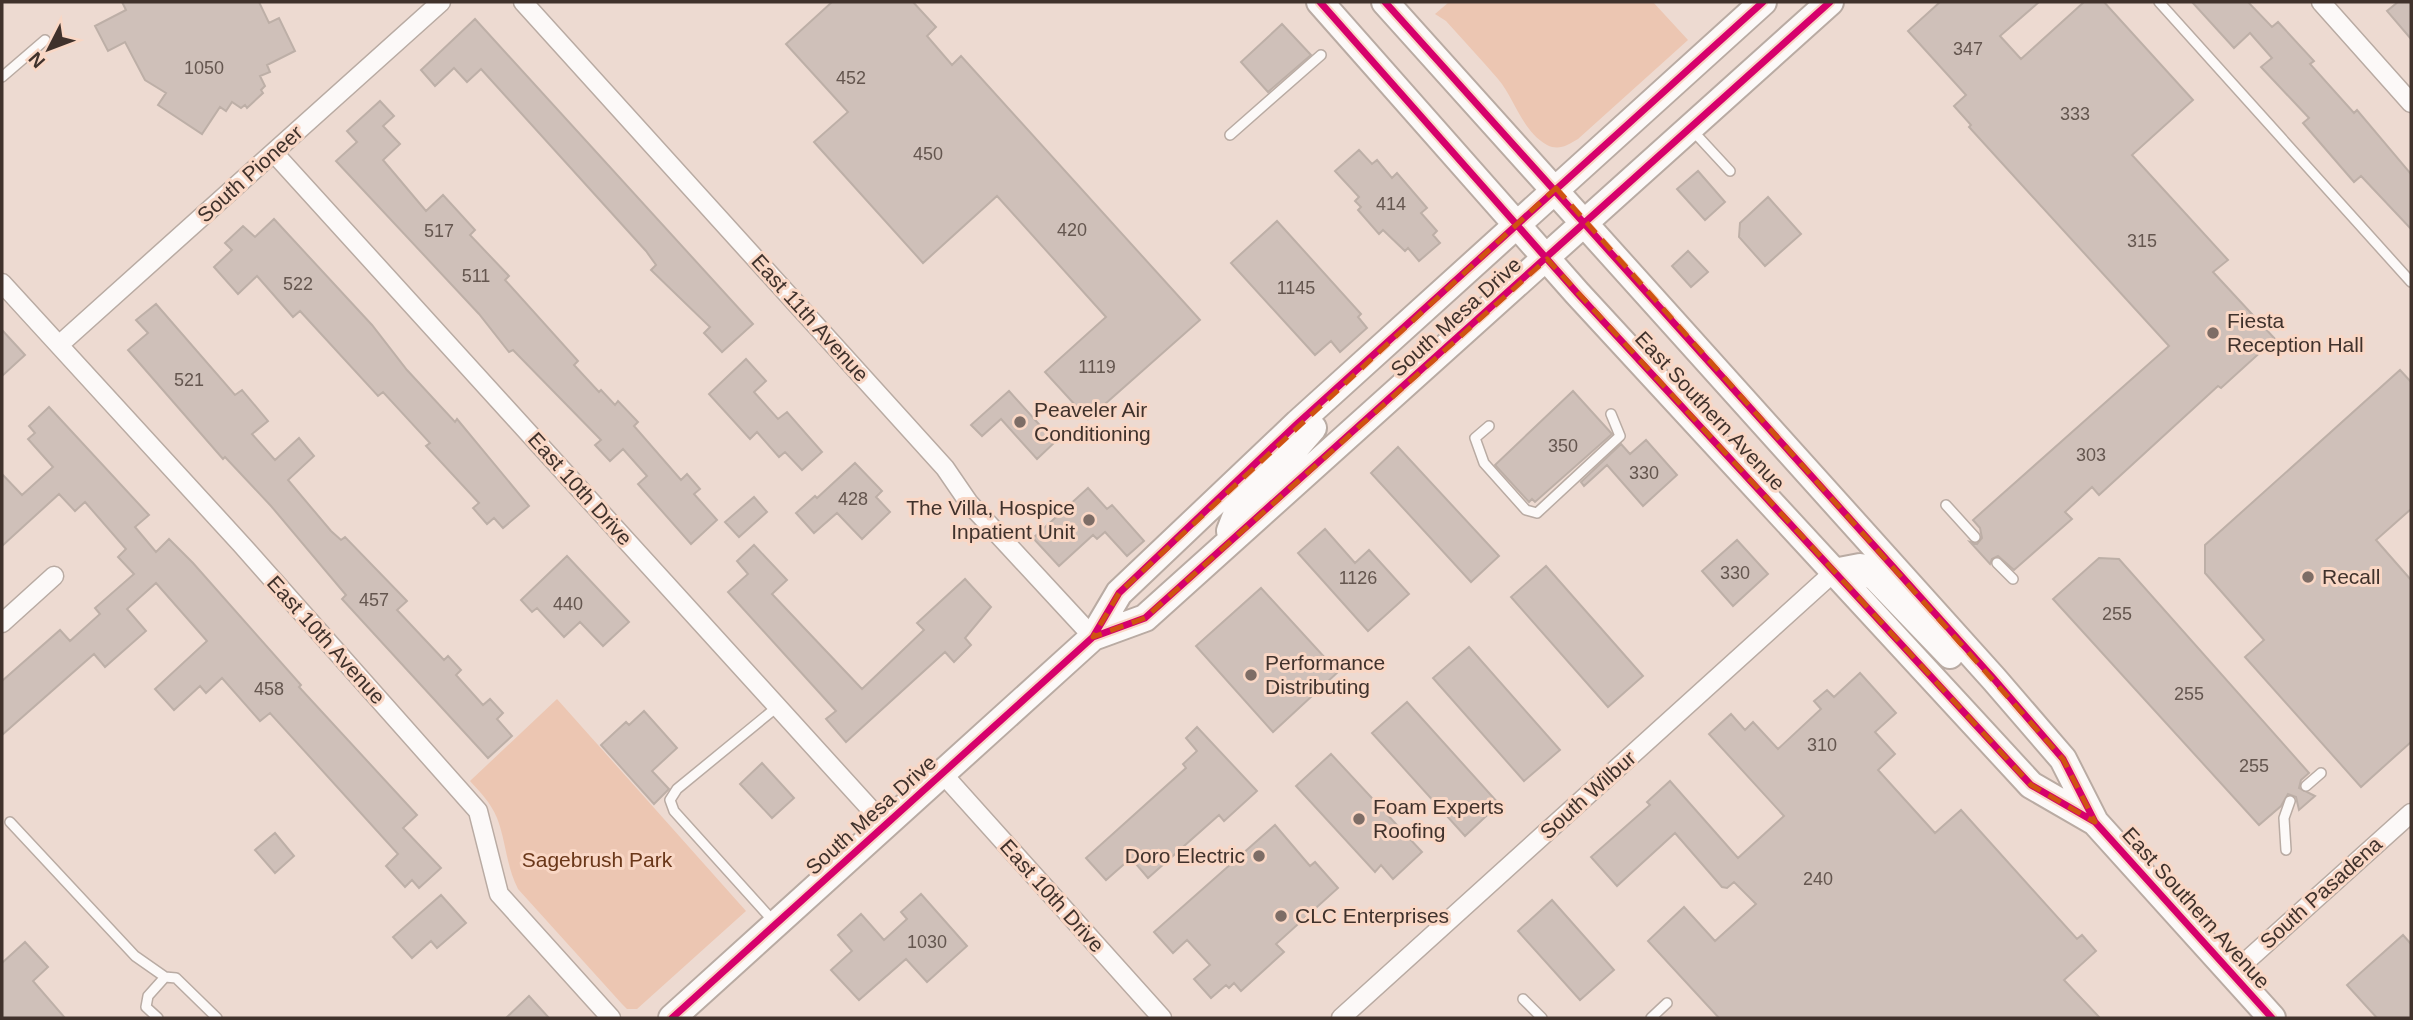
<svg xmlns="http://www.w3.org/2000/svg" width="2413" height="1020" font-family="Arial,sans-serif">
  <style>
    .green { fill: #ecc6b2 }
    .building { fill: #cfc0b9; stroke: #bdafa7; stroke-width: 2 }
    .lines { fill: none; stroke-linecap: round; stroke-linejoin: round }
    .service-casing { stroke: #b9aba3; stroke-width: 12 }
    .minor-casing { stroke: #b9aba3; stroke-width: 21 }
    .secondary-casing { stroke: #b9aba3; stroke-width: 30 }
    .service { stroke: #fcf9f8; stroke-width: 9 }
    .minor { stroke: #fcf9f8; stroke-width: 18 }
    .secondary { stroke: #fcf9f8; stroke-width: 26 }
    .cycleway-casing { stroke: #f9d7c5; stroke-width: 11 }
    .cycleway { stroke: #d6006c; stroke-width: 7 }
    .marked { fill: none; stroke: #cf5311; stroke-width: 5; stroke-dasharray: 14 9; stroke-linejoin: round }
    .poi-dot { fill: #7d6d66; stroke: #f9d7c5; stroke-width: 2.5 }
    .labels { text-anchor: middle; stroke-width: 6; stroke-linejoin: round; paint-order: stroke }
    .number-label { font-size: 18px; fill: #64564f }
    .street-label { font-size: 21px; fill: #40322c; stroke: #f9d7c5 }
    .poi-label { font-size: 21px; fill: #40322c; stroke: #f9d7c5; text-anchor: start }
    .park-label { font-size: 21px; fill: #6a3719; stroke: #f9d7c5 }
  </style>
  <rect width="100%" height="100%" fill="#eddad1"/>
  <!-- green -->
  <path class="green" d="M 1449,2 L 1653,2 L 1688,40 L 1578,139 C 1568,145 1559,151 1547,145 C 1522,131 1515,99 1498,79 C 1481,59 1463,40 1446,21 L 1435,14 Z
    M 557,699 L 746,911 L 637,1009 L 627,1009 L 622,1004 L 518,889 C 506,865 506,841 497,818 C 491,803 480,792 470,781 Z"/>
  <!-- building -->
  <path class="building" d="M 122,2 L 259,2 L 269,23 L 279,18 L 295,51 L 267,65 L 270,72 L 260,76 L 265,86 L 261,90 L 263,93 L 247,108 L 245,105 L 241,108 L 232,102 L 226,111 L 220,107 L 202,134 L 158,105 L 166,93 L 145,80 L 125,42 L 108,51 L 95,26 L 126,10 Z
    M 832,2 L 913,2 L 936,27 L 927,36 L 952,65 L 961,56 L 1200,320 L 1088,419 L 1045,372 L 1106,317 L 997,196 L 923,263 L 814,142 L 848,112 L 786,44 Z
    M 1940,2 L 2039,2 L 2000,36 L 2021,59 L 2084,2 L 2104,2 L 2193,100 L 2132,155 L 2228,260 L 2213,272 L 2275,339 L 2221,388 L 2218,386 L 2099,495 L 2092,487 L 2065,512 L 2072,519 L 2014,570 L 1998,556 L 1992,559 L 1990,564 L 1970,542 L 1977,544 L 1982,538 L 1980,528 L 1973,520 L 2169,346 L 1969,127 L 1971,125 L 1954,106 L 1966,95 L 1908,31 Z
    M 2192,2 L 2248,2 L 2272,27 L 2278,22 L 2314,61 L 2310,64 L 2354,113 L 2357,110 L 2411,174 L 2411,229 L 2361,176 L 2354,182 L 2303,123 L 2309,118 L 2261,67 L 2272,58 L 2250,33 L 2234,48 Z
    M 2398,2 L 2411,2 L 2411,39 L 2387,11 Z
    M 475,19 L 753,324 L 722,352 L 704,333 L 710,327 L 651,270 L 656,265 L 646,251 L 481,69 L 467,82 L 454,68 L 435,86 L 421,70 Z
    M 1282,24 L 1311,55 L 1268,92 L 1241,62 Z
    M 380,101 L 394,116 L 383,126 L 400,144 L 383,160 L 426,211 L 443,195 L 475,230 L 470,235 L 509,276 L 505,280 L 578,361 L 574,365 L 599,392 L 601,390 L 615,405 L 618,401 L 638,422 L 634,426 L 681,480 L 687,474 L 700,489 L 694,494 L 717,520 L 691,544 L 638,484 L 647,476 L 623,449 L 610,461 L 595,445 L 601,440 L 513,350 L 509,352 L 479,314 L 336,161 L 357,142 L 347,131 Z
    M 1359,150 L 1372,164 L 1377,160 L 1392,178 L 1397,173 L 1427,208 L 1421,213 L 1437,231 L 1433,235 L 1440,243 L 1419,261 L 1408,248 L 1405,251 L 1383,230 L 1379,234 L 1358,210 L 1361,207 L 1355,201 L 1359,197 L 1335,171 Z
    M 1698,171 L 1725,202 L 1705,220 L 1677,189 Z
    M 1768,197 L 1801,234 L 1765,266 L 1739,237 L 1740,223 Z
    M 274,219 L 372,325 L 407,370 L 455,422 L 457,419 L 529,506 L 503,528 L 494,518 L 487,524 L 473,508 L 479,503 L 426,446 L 430,443 L 383,392 L 378,396 L 300,311 L 293,317 L 257,276 L 238,294 L 214,267 L 232,250 L 225,243 L 243,226 L 255,237 Z
    M 1277,221 L 1361,314 L 1358,317 L 1367,328 L 1340,352 L 1331,341 L 1315,355 L 1231,263 Z
    M 1688,251 L 1708,272 L 1691,287 L 1672,266 Z
    M 156,304 L 235,395 L 242,390 L 268,421 L 252,434 L 275,460 L 299,438 L 314,456 L 288,480 L 331,531 L 341,540 L 345,537 L 407,601 L 397,610 L 444,660 L 448,656 L 461,670 L 456,675 L 483,705 L 490,699 L 503,713 L 497,719 L 512,736 L 488,758 L 342,599 L 346,595 L 271,506 L 225,457 L 223,459 L 128,350 L 148,333 L 136,320 Z
    M 2,330 L 25,355 L 2,376 Z
    M 746,359 L 766,381 L 754,392 L 778,419 L 787,412 L 822,452 L 802,470 L 785,452 L 779,457 L 757,432 L 750,439 L 709,394 Z
    M 2400,370 L 2411,382 L 2411,509 L 2376,540 L 2411,580 L 2411,742 L 2361,787 L 2245,657 L 2264,640 L 2205,573 L 2205,545 Z
    M 1009,391 L 1055,442 L 1037,459 L 1001,419 L 982,436 L 971,425 Z
    M 1573,391 L 1612,434 L 1535,502 L 1532,499 L 1529,502 L 1495,465 Z
    M 49,407 L 149,515 L 135,527 L 156,552 L 169,539 L 193,563 L 301,685 L 299,687 L 417,815 L 403,828 L 441,868 L 419,888 L 412,880 L 405,887 L 386,866 L 398,854 L 270,713 L 260,721 L 222,678 L 206,693 L 200,686 L 174,710 L 155,689 L 207,641 L 156,583 L 127,609 L 146,631 L 105,667 L 94,654 L 2,735 L 2,681 L 60,630 L 70,641 L 100,614 L 95,608 L 134,574 L 118,557 L 126,549 L 85,502 L 75,511 L 59,494 L 2,546 L 2,474 L 22,495 L 53,467 L 28,439 L 35,433 L 29,426 Z
    M 1646,440 L 1677,475 L 1643,506 L 1607,465 L 1584,486 L 1581,482 L 1621,444 L 1630,454 Z
    M 1398,447 L 1499,556 L 1471,582 L 1371,473 Z
    M 855,463 L 882,491 L 876,497 L 890,512 L 862,539 L 837,513 L 814,533 L 796,513 L 815,496 L 817,498 Z
    M 1088,488 L 1107,509 L 1112,505 L 1144,541 L 1127,556 L 1105,532 L 1097,539 L 1093,535 L 1059,566 L 1033,538 Z
    M 754,497 L 767,512 L 739,537 L 725,522 Z
    M 1325,529 L 1355,563 L 1369,550 L 1409,594 L 1368,631 L 1298,553 Z
    M 1737,540 L 1768,574 L 1733,606 L 1702,571 Z
    M 754,545 L 787,580 L 772,594 L 862,689 L 924,630 L 917,623 L 965,579 L 991,607 L 965,638 L 971,645 L 954,662 L 945,652 L 846,742 L 826,719 L 836,711 L 728,592 L 748,574 L 737,561 Z
    M 567,556 L 629,622 L 603,646 L 580,622 L 564,637 L 537,608 L 532,612 L 521,600 Z
    M 2099,558 L 2119,559 L 2309,773 L 2301,780 L 2299,788 L 2315,796 L 2299,810 L 2296,797 L 2288,794 L 2281,806 L 2259,825 L 2053,599 Z
    M 1546,566 L 1643,676 L 1608,707 L 1511,597 Z
    M 1261,588 L 1338,672 L 1273,732 L 1196,646 Z
    M 1469,647 L 1560,750 L 1524,781 L 1433,678 Z
    M 1860,673 L 1896,713 L 1875,732 L 1895,754 L 1878,770 L 1935,833 L 1961,810 L 2077,939 L 2082,935 L 2096,951 L 2064,980 L 2100,1018 L 1719,1018 L 1648,941 L 1684,907 L 1715,941 L 1756,904 L 1734,882 L 1727,888 L 1722,887 L 1675,833 L 1617,886 L 1591,857 L 1650,805 L 1647,802 L 1670,781 L 1738,858 L 1784,816 L 1709,734 L 1731,714 L 1745,730 L 1753,722 L 1778,749 L 1821,709 L 1814,701 L 1827,690 L 1834,697 Z
    M 1407,702 L 1499,804 L 1465,836 L 1372,733 Z
    M 644,711 L 677,748 L 652,771 L 669,789 L 654,804 L 601,745 L 626,722 L 629,725 Z
    M 1197,727 L 1257,791 L 1224,821 L 1219,815 L 1148,878 L 1131,858 L 1106,880 L 1086,858 L 1186,768 L 1183,764 L 1197,751 L 1186,738 Z
    M 1331,754 L 1422,852 L 1393,879 L 1381,865 L 1375,872 L 1296,786 Z
    M 762,763 L 794,798 L 772,818 L 740,784 Z
    M 1275,825 L 1310,866 L 1315,862 L 1338,888 L 1276,944 L 1284,952 L 1241,991 L 1234,983 L 1229,988 L 1226,985 L 1211,998 L 1194,979 L 1210,965 L 1187,940 L 1173,953 L 1154,932 Z
    M 275,833 L 294,856 L 275,873 L 255,850 Z
    M 921,894 L 967,946 L 927,982 L 906,959 L 859,1000 L 831,970 L 852,951 L 838,935 L 861,914 L 884,940 L 907,919 L 901,912 Z
    M 441,895 L 466,923 L 437,948 L 431,941 L 412,958 L 393,937 Z
    M 1552,900 L 1614,970 L 1580,1000 L 1518,931 Z
    M 2403,935 L 2411,944 L 2411,1018 L 2377,1018 L 2347,985 Z
    M 25,942 L 48,967 L 33,981 L 65,1018 L 2,1018 L 2,963 Z
    M 529,996 L 549,1018 L 506,1018 Z"/>
  <g class="lines">
    <defs>
      <path id="service" d="M 2159,2 L 2411,282
        M 2,77 L 45,40
        M 1693,131 L 1730,171
        M 1230,135 L 1321,55
        M 1489,426 L 1475,438 L 1484,463 L 1526,510 L 1537,513 L 1620,436 L 1611,414
        M 1946,505 L 1975,537
        M 1997,563 L 2013,579
        M 2306,786 L 2321,773
        M 10,822 L 135,956 L 165,977
        M 2286,850 L 2284,818 L 2290,801
        M 775,923 L 674,811 L 670,800 L 677,789 L 777,707
        M 1523,999 L 1542,1018
        M 158,1018 L 146,1007 L 148,996 L 165,977 L 176,978 L 217,1018
        M 1651,1018 L 1667,1003"/>
      <path id="minor" d="M 523,2 L 945,468 L 969,503 L 1093,637
        M 2321,2 L 2411,103
        M 274,153 L 885,825
        M 2,283 L 241,544 L 478,811 L 499,894 L 611,1018
        M 59,345 L 441,2
        M 2,623 L 54,576
        M 942,773 L 1162,1018
        M 2232,974 L 2411,813
        M 1341,1018 L 1834,572"/>
      <path id="secondary" d="M 1320,2 L 1577,293 L 2031,785 L 2095,822
        M 1385,2 L 1994,679 L 2063,759 L 2095,822 L 2272,1018
        M 1230,531 L 1235,518 L 1313,428
        M 1834,572 L 1860,567 L 1876,578 L 1950,655
        M 1093,637 L 1145,618 L 1830,2
        M 672,1018 L 1093,637 L 1119,593 L 1298,423 L 1763,2"/>
    </defs>
    <!-- service casing -->
    <use href="#service" class="service-casing"/>
    <!-- minor casing -->
    <use href="#minor" class="minor-casing"/>
    <!-- secondary casing -->
    <use href="#secondary" class="secondary-casing"/>
    <!-- service -->
    <use href="#service" class="service"/>
    <!-- minor -->
    <use href="#minor" class="minor"/>
    <!-- secondary -->
    <use href="#secondary" class="secondary"/>
    <defs>
      <path id="cycleway" d="M 1320,2 L 1577,293 L 2031,785 L 2095,822
        M 1385,2 L 1994,679 L 2063,759 L 2095,822 L 2272,1018
        M 1093,637 L 1145,618 L 1830,2
        M 672,1018 L 1093,637 L 1119,593 L 1298,423 L 1763,2"/>
    </defs>
    <!-- cycleway casing -->
    <use href="#cycleway" class="cycleway-casing"/>
    <!-- cycleway -->
    <use href="#cycleway" class="cycleway"/>
  </g>
  <!-- marked area -->
  <path class="marked" d="M 1556,188 L 2063,759 L 2095,822 L 2031,785 L 1547,259 L 1145,618 L 1093,637 L 1119,593 Z"/>
  <!-- markers -->
  <g class="poi-dot">
    <circle cx="2213" cy="333" r="7"/>
    <circle cx="1020" cy="422" r="7"/>
    <circle cx="1089" cy="520" r="7"/>
    <circle cx="2308" cy="577" r="7"/>
    <circle cx="1251" cy="675" r="7"/>
    <circle cx="1359" cy="819" r="7"/>
    <circle cx="1259" cy="856" r="7"/>
    <circle cx="1281" cy="916" r="7"/>
  </g>
  <g class="labels">
    <!-- number labels -->
    <g class="number-label">
      <text x="1968" y="55">347</text>
      <text x="204" y="74">1050</text>
      <text x="851" y="84">452</text>
      <text x="2075" y="120">333</text>
      <text x="928" y="160">450</text>
      <text x="1391" y="210">414</text>
      <text x="1072" y="236">420</text>
      <text x="439" y="237">517</text>
      <text x="2142" y="247">315</text>
      <text x="476" y="282">511</text>
      <text x="298" y="290">522</text>
      <text x="1296" y="294">1145</text>
      <text x="1097" y="373">1119</text>
      <text x="189" y="386">521</text>
      <text x="1563" y="452">350</text>
      <text x="2091" y="461">303</text>
      <text x="1644" y="479">330</text>
      <text x="853" y="505">428</text>
      <text x="1735" y="579">330</text>
      <text x="1358" y="584">1126</text>
      <text x="374" y="606">457</text>
      <text x="568" y="610">440</text>
      <text x="2117" y="620">255</text>
      <text x="269" y="695">458</text>
      <text x="2189" y="700">255</text>
      <text x="1822" y="751">310</text>
      <text x="2254" y="772">255</text>
      <text x="1818" y="885">240</text>
      <text x="927" y="948">1030</text>
    </g>
    <!-- street labels -->
    <g class="street-label">
      <text transform="translate(250 174) rotate(-42)" y="7">South Pioneer</text>
      <text transform="translate(1456 317) rotate(-42)" y="7">South Mesa Drive</text>
      <text transform="translate(810 318) rotate(48)" y="7">East 11th Avenue</text>
      <text transform="translate(1710 411) rotate(47)" y="7">East Southern Avenue</text>
      <text transform="translate(580 489) rotate(48)" y="7">East 10th Drive</text>
      <text transform="translate(326 640) rotate(48)" y="7">East 10th Avenue</text>
      <text transform="translate(1588 795) rotate(-42)" y="7">South Wilbur</text>
      <text transform="translate(871 815) rotate(-42)" y="7">South Mesa Drive</text>
      <text transform="translate(2321 893) rotate(-42)" y="7">South Pasadena</text>
      <text transform="translate(1052 896) rotate(48)" y="7">East 10th Drive</text>
      <text transform="translate(2196 908) rotate(48)" y="7">East Southern Avenue</text>
    </g>
    <!-- poi labels -->
    <g class="poi-label">
      <text x="2227" y="328">Fiesta<tspan x="2227" dy="24">Reception Hall</tspan></text>
      <text x="1034" y="417">Peaveler Air<tspan x="1034" dy="24">Conditioning</tspan></text>
      <text x="1075" y="515" text-anchor="end">The Villa, Hospice<tspan x="1075" dy="24">Inpatient Unit</tspan></text>
      <text x="2322" y="584">Recall</text>
      <text x="1265" y="670">Performance<tspan x="1265" dy="24">Distributing</tspan></text>
      <text x="1373" y="814">Foam Experts<tspan x="1373" dy="24">Roofing</tspan></text>
      <text x="1245" y="863" text-anchor="end">Doro Electric</text>
      <text x="1295" y="923">CLC Enterprises</text>
    </g>
    <!-- park labels -->
    <g class="park-label">
      <text x="597" y="867">Sagebrush Park</text>
    </g>
  </g>
  <!-- border -->
  <rect width="2413" height="1020" fill="none" stroke="#40322c" stroke-width="7"/>
  <!-- north arrow -->
  <g transform="translate(49 49) rotate(228)" stroke="#f9d7c5" stroke-width="5" paint-order="stroke">
  <path d="M0-5L12 26L0 18L-12 26Z" fill="#40322c"/>
  <text y="-10" font-size="19" font-weight="bold" text-anchor="middle" fill="#40322c">N</text>
  </g>
</svg>
